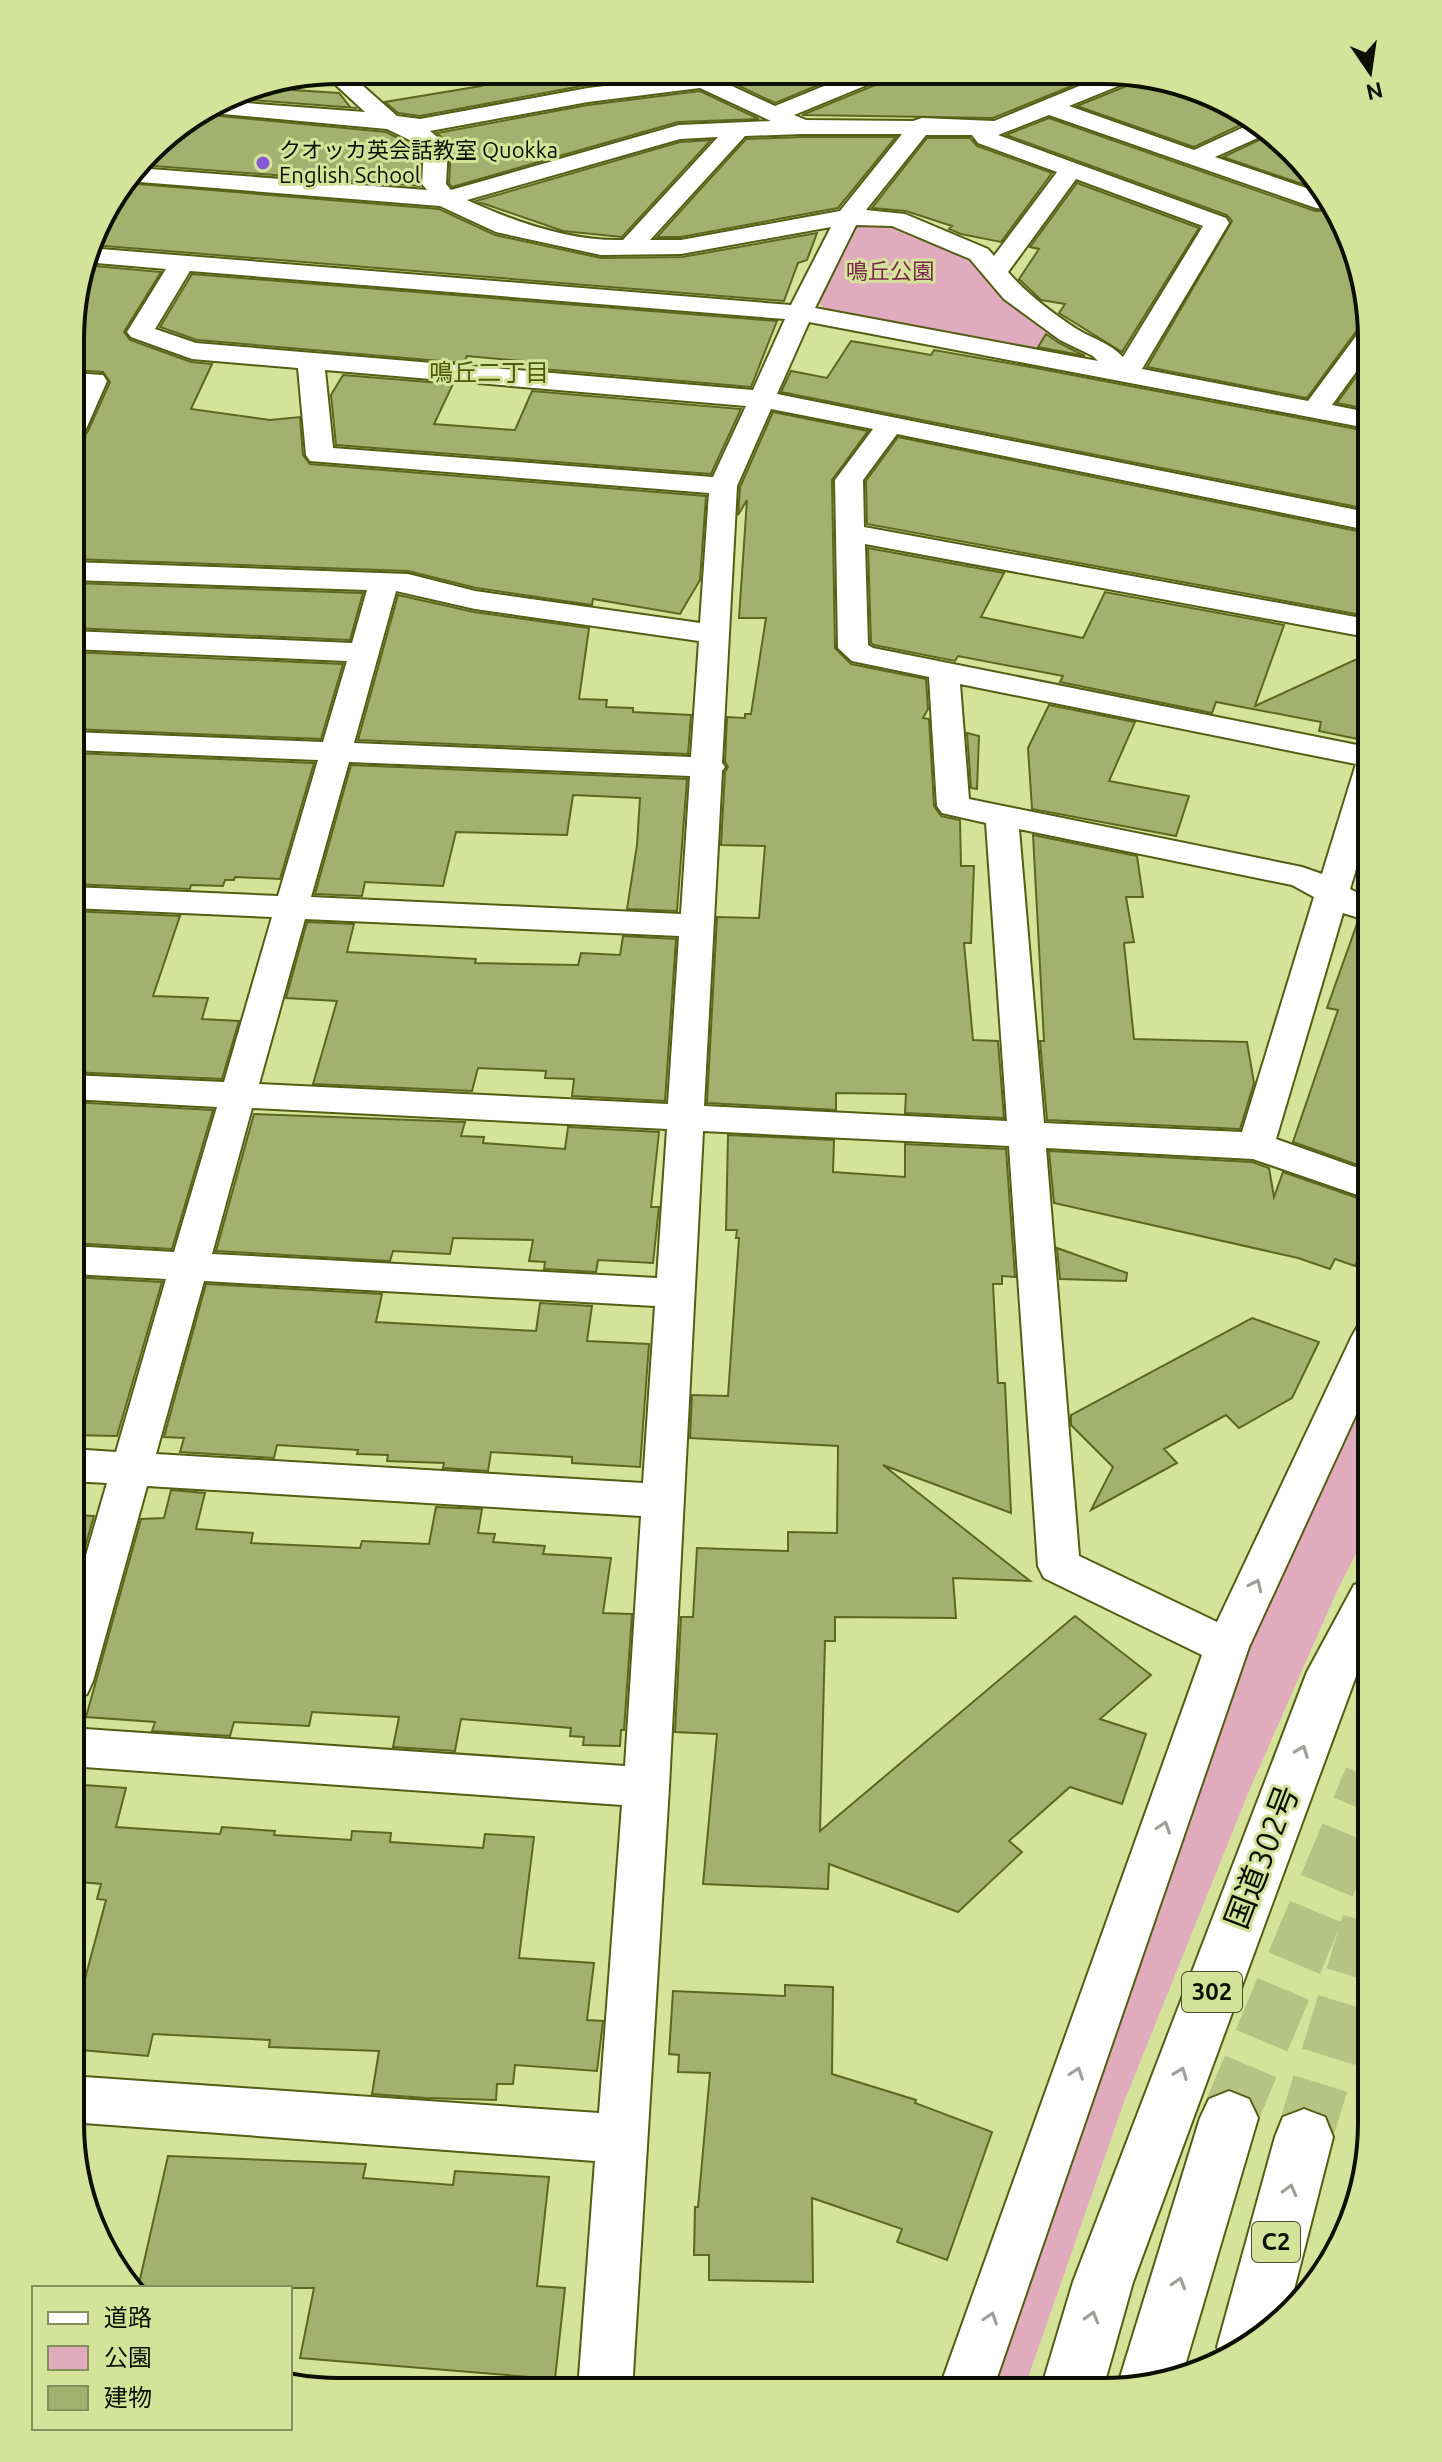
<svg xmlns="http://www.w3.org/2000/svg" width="1442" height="2462" font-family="Ubuntu,'Noto Sans JP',sans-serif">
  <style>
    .green { fill: #e0acbd }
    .building { fill: #a4b06e; stroke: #5d6720; stroke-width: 2 }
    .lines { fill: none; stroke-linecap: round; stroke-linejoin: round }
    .highway-tunnel { stroke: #b7c383; stroke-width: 56; stroke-dasharray: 56 28; stroke-linecap: butt }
    .street-casing { stroke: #535d13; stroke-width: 4 }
    .highway-casing { stroke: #535d13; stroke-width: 4 }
    .street { fill: #fff; fill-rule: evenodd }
    .highway { fill: #fff; fill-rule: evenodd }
    .oneway { stroke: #9e9f99 }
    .poi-dot { fill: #8559d2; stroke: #d5e39a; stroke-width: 3 }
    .labels { text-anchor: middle; stroke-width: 6; stroke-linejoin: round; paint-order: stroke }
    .far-poi-label { font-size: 22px; fill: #0d1000; stroke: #d5e39a; text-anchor: start }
    .far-park-label { font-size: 22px; fill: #7a274b; stroke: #d5e39a }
    .far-neighbourhood-label { font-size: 24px; fill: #4f590d; stroke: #d5e39a }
    .shield { fill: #d5e39a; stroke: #494f2e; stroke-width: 2 }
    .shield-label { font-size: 24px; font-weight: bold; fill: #0d1000 }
    .near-street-label { font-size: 32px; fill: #0d1000; stroke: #d5e39a }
    .rim { fill: none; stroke: #0d1000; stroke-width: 4 }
  </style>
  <rect width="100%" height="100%" fill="#d5e39a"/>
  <!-- green -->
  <path class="green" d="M 854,221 L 893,221 L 973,255 L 1083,346 L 1074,357 L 825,309 L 818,302 Z
    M 1372,1368 L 1372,1522 L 1337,1591 L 1249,1791 L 1124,2102 L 1023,2392 L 985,2392 L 1247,1640 Z"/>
  <!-- building -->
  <path class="building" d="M 471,71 L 669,72 L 671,75 L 587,85 L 420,116 L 398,113 L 385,102 L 481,86 Z
    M 710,72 L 788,73 L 848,73 L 775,103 Z
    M 890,73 L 995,74 L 1099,75 L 993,118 L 802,115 L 885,81 Z
    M 1139,75 L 1155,75 L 1249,121 L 1194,147 L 1077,106 L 1134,83 Z
    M 301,77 L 294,90 L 339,93 L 351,108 L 357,108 L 223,98 L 236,90 Z
    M 700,91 L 759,119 L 678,122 L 452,187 L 449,183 L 451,146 L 437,133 L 588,105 Z
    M 199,114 L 386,132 L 421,149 L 420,186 L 140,165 L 161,137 Z
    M 1049,118 L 1315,211 L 1330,211 L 1358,252 L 1369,323 L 1360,326 L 1307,398 L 1147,367 L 1232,221 L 1227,215 L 1006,135 Z
    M 1274,133 L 1280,136 L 1314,188 L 1223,157 Z
    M 802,137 L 896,137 L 838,208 L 681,237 L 657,237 L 746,139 Z
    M 927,138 L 970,138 L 977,146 L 1052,173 L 1001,242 L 961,234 L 949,229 L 952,226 L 906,211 L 872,208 Z
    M 711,140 L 622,237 L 563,231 L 476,201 L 680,142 Z
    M 126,183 L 439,209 L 495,235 L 601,258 L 682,257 L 817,233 L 807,260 L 798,263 L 784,301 L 92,245 L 115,212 L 104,211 Z
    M 1077,183 L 1199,228 L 1122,352 L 1059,313 L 1065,304 L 1041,300 L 1019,279 L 1039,249 L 1030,247 Z
    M 84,265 L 161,272 L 124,332 L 130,340 L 191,362 L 212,364 L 191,409 L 270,420 L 300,417 L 303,455 L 310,464 L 706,496 L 700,580 L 680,614 L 593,599 L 592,605 L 476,588 L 408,571 L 72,559 L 72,440 L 83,438 L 88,431 L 110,382 L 103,372 L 72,370 L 72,304 Z
    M 192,274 L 777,321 L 751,387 L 541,369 L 544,363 L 467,356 L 464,363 L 197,340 L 160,327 Z
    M 1046,334 L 1059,343 L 1085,356 L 1038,347 Z
    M 851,341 L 931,355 L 934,350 L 1025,366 L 1372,432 L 1372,510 L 781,392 L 791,371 L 827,378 Z
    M 1372,355 L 1372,410 L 1337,403 Z
    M 343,375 L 453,384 L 434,424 L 515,430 L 532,391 L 741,409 L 711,474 L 336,445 L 331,395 Z
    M 773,412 L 868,431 L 832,480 L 835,648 L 851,664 L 926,679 L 928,709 L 923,718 L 929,719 L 934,806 L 941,816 L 960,820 L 961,866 L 974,866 L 971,943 L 964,943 L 973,1040 L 998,1041 L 1004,1118 L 905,1113 L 906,1094 L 836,1093 L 836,1110 L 707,1103 L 717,917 L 759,918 L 765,846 L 721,845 L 725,772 L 728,767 L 725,762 L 727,717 L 745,718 L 745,714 L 751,714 L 766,618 L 739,618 L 747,500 L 738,515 L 740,487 Z
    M 898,437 L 1372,534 L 1372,617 L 867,524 L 866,481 Z
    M 868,548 L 1004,573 L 981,617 L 1083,638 L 1105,592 L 1284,625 L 1255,706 L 1372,652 L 1372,742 L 1319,731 L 1321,722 L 1216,702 L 1212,713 L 1060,682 L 1063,676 L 958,656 L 955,661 L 874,645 L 871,643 Z
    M 72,583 L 363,593 L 350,640 L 72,628 Z
    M 398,595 L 474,612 L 589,628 L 579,699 L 607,700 L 606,707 L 633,708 L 633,712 L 691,715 L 688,754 L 358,740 Z
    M 72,652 L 343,664 L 321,739 L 72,729 Z
    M 1049,705 L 1135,722 L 1109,781 L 1189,796 L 1176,836 L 1032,809 L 1028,748 Z
    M 967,733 L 979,736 L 977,789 L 971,788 Z
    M 72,753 L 314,763 L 280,879 L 235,877 L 234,880 L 225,880 L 223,886 L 191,885 L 190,889 L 72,884 Z
    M 351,765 L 687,779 L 677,911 L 627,909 L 637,845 L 640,798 L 573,795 L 567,835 L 456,832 L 443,886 L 365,882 L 362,896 L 315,894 Z
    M 1033,835 L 1137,856 L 1143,897 L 1126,897 L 1134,942 L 1124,943 L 1134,1039 L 1247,1042 L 1254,1083 L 1240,1129 L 1047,1120 L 1040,1041 L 1044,1041 Z
    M 72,911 L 180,916 L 153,996 L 208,998 L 202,1019 L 239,1021 L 222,1079 L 71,1072 Z
    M 1358,921 L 1372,925 L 1372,1170 L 1293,1142 L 1338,1010 L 1327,1008 Z
    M 307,922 L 354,924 L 347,952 L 476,959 L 475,963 L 578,965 L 581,953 L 620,955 L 623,936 L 676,939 L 665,1101 L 572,1096 L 574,1079 L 545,1078 L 546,1071 L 478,1068 L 472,1091 L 313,1084 L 337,1001 L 286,998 Z
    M 71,1102 L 213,1110 L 172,1249 L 71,1243 Z
    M 254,1114 L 465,1122 L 461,1136 L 484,1137 L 483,1143 L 565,1149 L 568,1127 L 659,1132 L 651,1207 L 659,1207 L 653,1263 L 598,1260 L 596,1272 L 544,1269 L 545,1262 L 529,1261 L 533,1240 L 453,1238 L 450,1254 L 393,1251 L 390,1261 L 216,1251 Z
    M 728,1135 L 834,1140 L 833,1172 L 905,1177 L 905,1144 L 1006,1149 L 1015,1277 L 1002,1276 L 1002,1284 L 993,1284 L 998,1383 L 1005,1383 L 1011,1513 L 883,1465 L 1030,1581 L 953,1578 L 956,1618 L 835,1617 L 835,1641 L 825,1641 L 820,1831 L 1075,1616 L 1151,1675 L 1100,1719 L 1146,1734 L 1122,1804 L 1070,1787 L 1009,1841 L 1022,1852 L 958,1912 L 829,1864 L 828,1889 L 703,1884 L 717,1734 L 675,1732 L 681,1617 L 693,1617 L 697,1548 L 788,1551 L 788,1532 L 837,1533 L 838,1446 L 690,1438 L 692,1395 L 728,1396 L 739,1238 L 736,1238 L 737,1230 L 726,1230 Z
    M 1049,1151 L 1252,1162 L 1269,1168 L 1274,1197 L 1283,1172 L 1372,1203 L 1372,1230 L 1355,1266 L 1335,1259 L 1330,1269 L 1298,1258 L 1054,1203 Z
    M 1057,1248 L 1127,1273 L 1126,1281 L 1060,1279 Z
    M 71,1277 L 162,1282 L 117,1436 L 71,1435 Z
    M 206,1284 L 382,1294 L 376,1322 L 536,1331 L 540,1303 L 592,1306 L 587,1341 L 649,1344 L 640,1467 L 572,1463 L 572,1457 L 491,1452 L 488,1471 L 443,1468 L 444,1463 L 387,1461 L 388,1455 L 357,1454 L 358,1450 L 277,1445 L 274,1458 L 180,1452 L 184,1438 L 164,1437 Z
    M 1252,1318 L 1319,1342 L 1292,1398 L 1239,1428 L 1226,1415 L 1164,1449 L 1177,1463 L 1091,1510 L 1113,1467 L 1071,1425 L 1071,1415 Z
    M 171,1490 L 205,1493 L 196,1529 L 253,1533 L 251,1543 L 360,1548 L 362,1541 L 429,1544 L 436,1507 L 482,1509 L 478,1533 L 495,1534 L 493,1542 L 545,1546 L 543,1554 L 611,1558 L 603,1613 L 632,1614 L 624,1730 L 621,1730 L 620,1746 L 583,1745 L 584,1737 L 570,1736 L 571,1728 L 461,1719 L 455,1751 L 393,1747 L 399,1717 L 312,1712 L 309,1726 L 234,1722 L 230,1736 L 152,1731 L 155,1722 L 86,1717 L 141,1519 L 164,1518 Z
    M 71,1515 L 94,1516 L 75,1582 L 71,1581 Z
    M 70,1784 L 126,1788 L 116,1827 L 220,1834 L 222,1827 L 275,1831 L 274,1835 L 351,1840 L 352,1831 L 391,1833 L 390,1842 L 483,1848 L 485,1834 L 534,1837 L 519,1958 L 594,1963 L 587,2020 L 603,2021 L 597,2071 L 515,2065 L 513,2084 L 497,2084 L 496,2100 L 426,2098 L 372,2094 L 379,2051 L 269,2047 L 270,2040 L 153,2034 L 148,2056 L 70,2049 L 70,2035 L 106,1900 L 97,1899 L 101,1884 L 70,1881 Z
    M 785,1985 L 833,1987 L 832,2074 L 916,2100 L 915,2103 L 992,2132 L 947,2260 L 897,2242 L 902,2229 L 812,2198 L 813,2282 L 709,2280 L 709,2255 L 694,2255 L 695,2207 L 698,2207 L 710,2073 L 678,2072 L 679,2055 L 669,2054 L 673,1991 L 785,1996 Z
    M 168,2156 L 366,2164 L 363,2178 L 453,2185 L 455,2171 L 549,2177 L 537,2286 L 565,2288 L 555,2379 L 300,2358 L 314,2288 L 138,2288 Z"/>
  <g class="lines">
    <!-- highway-tunnel -->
    <path class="highway-tunnel" d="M 1229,2118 L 1372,1778
      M 1304,2137 L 1371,1919"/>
    <defs>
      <path id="street" d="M 339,70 L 345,70 L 397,116 L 420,119 L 588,88 L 677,77 L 672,72 L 702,72 L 775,106 L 856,73 L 887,73 L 884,78 L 794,115 L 806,120 L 913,121 L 922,118 L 994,121 L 1106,75 L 1136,75 L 1133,80 L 1069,106 L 1194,150 L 1253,123 L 1271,132 L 1215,157 L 1318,192 L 1329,209 L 1316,208 L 1049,115 L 998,135 L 1226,218 L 1229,223 L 1142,369 L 1308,401 L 1362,328 L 1370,326 L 1372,350 L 1332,405 L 1372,413 L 1372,429 L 809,322 L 777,394 L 1372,513 L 1372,531 L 897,434 L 863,480 L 864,527 L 1372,620 L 1372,638 L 865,544 L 868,645 L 873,648 L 1372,748 L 1372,816 L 1350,889 L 1372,900 L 1372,922 L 1343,913 L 1276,1139 L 1372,1173 L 1372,1200 L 1253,1159 L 1046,1148 L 1079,1556 L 1217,1622 L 1352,1336 L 1358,1326 L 1372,1321 L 1372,1380 L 1249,1647 L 992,2392 L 938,2392 L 1202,1655 L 1044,1578 L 1038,1566 L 1009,1146 L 703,1131 L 669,1787 L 632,2391 L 578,2390 L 595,2161 L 70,2122 L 70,2076 L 599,2113 L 622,1805 L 70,1766 L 70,1728 L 625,1766 L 641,1516 L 147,1486 L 93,1681 L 87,1694 L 71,1699 L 71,1607 L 107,1483 L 71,1481 L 71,1449 L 116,1452 L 166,1279 L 71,1274 L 71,1246 L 174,1252 L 217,1107 L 71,1099 L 71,1075 L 224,1082 L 272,917 L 72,908 L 72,887 L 278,896 L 318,760 L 72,750 L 72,732 L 323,742 L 347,661 L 72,649 L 72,631 L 352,643 L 367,590 L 72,580 L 72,562 L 408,574 L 475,591 L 700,623 L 709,493 L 310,461 L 306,455 L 298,368 L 192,359 L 131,337 L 127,332 L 166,269 L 85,262 L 89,248 L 791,305 L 831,227 L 681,254 L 601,255 L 496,232 L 440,206 L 127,181 L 137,168 L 427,190 L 422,184 L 424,147 L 387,129 L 201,112 L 219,101 L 365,112 L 323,73 ZM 700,88 L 771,121 L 679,125 L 451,190 L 446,184 L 448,146 L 430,131 L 588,102 ZM 802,134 L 902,134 L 840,211 L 681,240 L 650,240 L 745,136 ZM 926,135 L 972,135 L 978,143 L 1057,172 L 994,256 L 988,249 L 905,214 L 866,210 ZM 718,137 L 623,240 C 569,241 515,222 467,200 L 680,139 ZM 1076,179 L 1203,226 L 1123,357 C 1109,342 1092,339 1075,328 C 1051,312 1027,294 1008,272 ZM 856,225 L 892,226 L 970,259 L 1004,299 L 1060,340 L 1093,356 L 1098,361 L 815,308 ZM 190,271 L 785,319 L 753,390 L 196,343 L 155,329 ZM 325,370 L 746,406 L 713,477 L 333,448 ZM 771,409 L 873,429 L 835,480 L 838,648 L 852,661 L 929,677 L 937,806 L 942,813 L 986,823 L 1007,1121 L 704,1106 L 722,771 L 725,767 L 722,763 L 737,486 ZM 396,591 L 475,609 L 699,641 L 691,757 L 354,743 ZM 960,684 L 1356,764 L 1322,874 L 1302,867 L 969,799 ZM 349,762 L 690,776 L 681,914 L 311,897 ZM 1019,829 L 1292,885 L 1314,897 L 1242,1132 L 1044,1123 ZM 305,919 L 679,936 L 668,1104 L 259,1084 ZM 252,1108 L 667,1129 L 657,1278 L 212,1254 ZM 204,1281 L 655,1306 L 643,1483 L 156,1454 Z
        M 72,373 L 103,375 L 107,381 L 86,429 L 82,435 L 72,437 L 72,400 L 77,389 L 72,389 Z"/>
      <path id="highway" d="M 1372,1579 L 1372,1647 L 1356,1676 L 1133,2282 L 1102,2392 L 1040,2392 L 1073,2282 L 1307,1672 L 1354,1585 Z
        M 1229,2091 L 1249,2099 L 1258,2118 L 1181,2379 L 1120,2389 L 1118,2384 L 1200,2118 L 1209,2099 Z
        M 1304,2109 L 1325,2117 L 1333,2137 L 1287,2317 L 1266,2337 L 1223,2360 L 1217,2347 L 1275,2137 L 1283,2117 Z"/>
    </defs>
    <!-- street casing -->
    <use href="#street" class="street-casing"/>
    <!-- highway casing -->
    <use href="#highway" class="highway-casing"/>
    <!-- street -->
    <use href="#street" class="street"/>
    <!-- highway -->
    <use href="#highway" class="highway"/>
  </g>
  <!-- one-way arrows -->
  <defs><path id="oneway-chevron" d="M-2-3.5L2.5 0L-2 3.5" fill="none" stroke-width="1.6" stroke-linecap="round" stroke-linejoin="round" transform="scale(2)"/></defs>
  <g class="oneway">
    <use href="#oneway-chevron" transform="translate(1256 1585) rotate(-65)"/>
    <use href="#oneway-chevron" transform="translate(1302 1751) rotate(-69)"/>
    <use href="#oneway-chevron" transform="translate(1164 1827) rotate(-71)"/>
    <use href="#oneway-chevron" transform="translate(1077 2073) rotate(-71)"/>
    <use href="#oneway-chevron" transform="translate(1181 2073) rotate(-69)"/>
    <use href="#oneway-chevron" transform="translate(1290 2190) rotate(-75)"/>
    <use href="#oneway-chevron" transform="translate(1179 2283) rotate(-73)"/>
    <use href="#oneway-chevron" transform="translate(1092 2317) rotate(-74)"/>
    <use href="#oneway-chevron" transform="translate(991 2318) rotate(-71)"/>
  </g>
  <!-- markers -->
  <circle class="poi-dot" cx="263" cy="163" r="8"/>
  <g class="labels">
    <!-- far-poi labels -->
    <g class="far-poi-label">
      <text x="279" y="158">クオッカ英会話教室 Quokka<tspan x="279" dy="25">English School</tspan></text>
    </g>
    <!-- far-park labels -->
    <g class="far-park-label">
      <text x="890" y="279">鳴丘公園</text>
    </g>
    <!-- far-neighbourhood labels -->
    <g class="far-neighbourhood-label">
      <text x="489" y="381">鳴丘二丁目</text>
    </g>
    <!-- shield labels -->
    <g class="shield">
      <rect x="1182" y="1972" width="60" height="40" rx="6"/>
      <rect x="1252" y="2222" width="48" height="40" rx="6"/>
    </g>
    <g class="shield-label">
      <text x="1212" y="2000">302</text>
      <text x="1276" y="2250">C2</text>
    </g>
    <!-- near-street labels -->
    <g class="near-street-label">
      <text transform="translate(1262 1857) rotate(-69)" y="11">国道302号</text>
    </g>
  </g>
  <!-- crop -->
  <path d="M0 0H1442V2462H0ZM339 84H1103A255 255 0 0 1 1358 339V2123A255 255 0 0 1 1103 2378H339A255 255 0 0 1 84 2123V339A255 255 0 0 1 339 84Z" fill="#d5e39a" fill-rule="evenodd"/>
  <path class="rim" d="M339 84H1103A255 255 0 0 1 1358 339V2123A255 255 0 0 1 1103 2378H339A255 255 0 0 1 84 2123V339A255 255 0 0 1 339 84Z"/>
  <!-- legend -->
  <rect x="32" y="2286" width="260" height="144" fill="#d5e39a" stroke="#858f5c" stroke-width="2"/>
  <rect x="48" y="2312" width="40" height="12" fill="#ffffff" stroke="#858f5c" stroke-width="2"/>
  <text x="104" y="2326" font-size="24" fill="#0d1000">道路</text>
  <rect x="48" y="2346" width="40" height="24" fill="#e0acbd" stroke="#858f5c" stroke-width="2"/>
  <text x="104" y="2366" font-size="24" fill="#0d1000">公園</text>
  <rect x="48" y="2386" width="40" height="24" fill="#a4b06e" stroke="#858f5c" stroke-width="2"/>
  <text x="104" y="2406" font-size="24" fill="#0d1000">建物</text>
  <!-- north arrow -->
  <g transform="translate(1370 72) rotate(167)" stroke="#d5e39a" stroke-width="6" paint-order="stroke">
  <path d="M0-6L14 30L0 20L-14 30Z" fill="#0d1000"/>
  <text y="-12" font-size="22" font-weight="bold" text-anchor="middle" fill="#0d1000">N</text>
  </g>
</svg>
